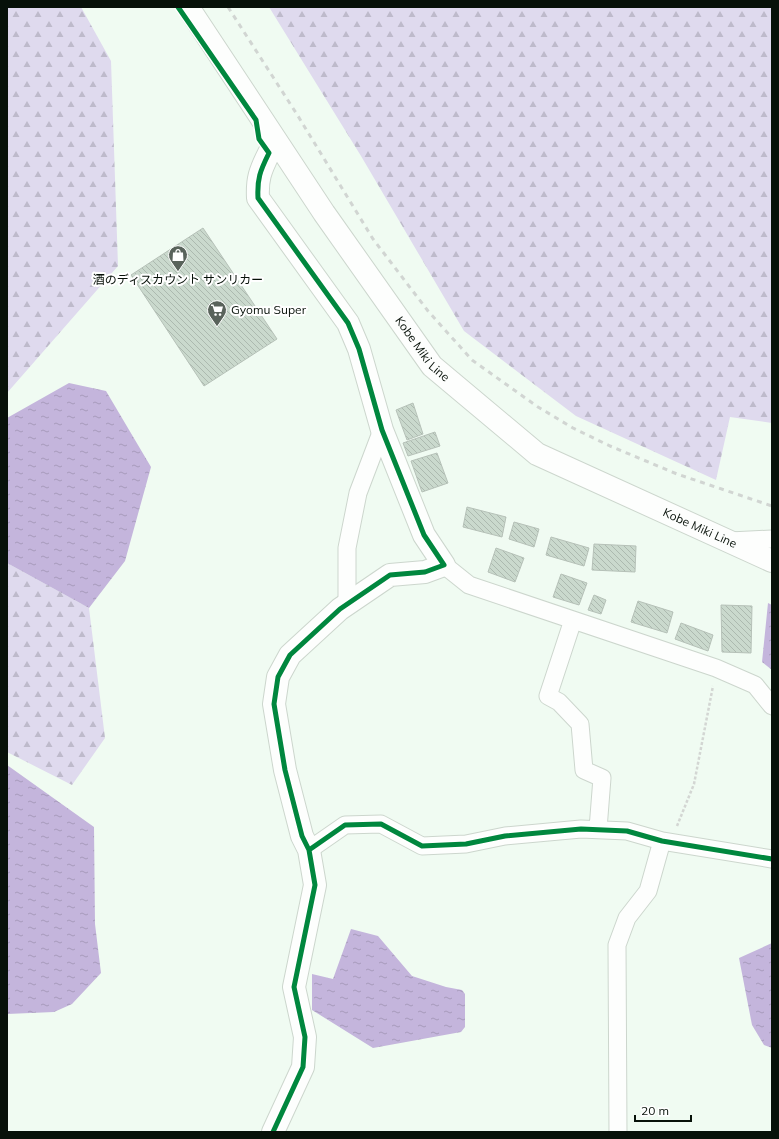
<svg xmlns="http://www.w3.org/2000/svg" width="779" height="1139" font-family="Mulish,'Noto Sans JP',sans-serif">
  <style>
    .forest { fill: url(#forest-firs) }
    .water { fill: url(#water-ripples) }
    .building { fill: url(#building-back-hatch); stroke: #b6c1b8 }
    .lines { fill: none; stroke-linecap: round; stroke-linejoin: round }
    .minor-casing { stroke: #ccd6cd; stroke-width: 19 }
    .secondary-casing { stroke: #ccd6cd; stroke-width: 24 }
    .primary-casing { stroke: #ccd6cd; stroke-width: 24 }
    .path { stroke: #d3d6d3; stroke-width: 2.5; stroke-dasharray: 3 2; stroke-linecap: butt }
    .minor { stroke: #fdfefd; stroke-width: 17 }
    .secondary { stroke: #fdfefd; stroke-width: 22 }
    .primary { stroke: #fdfefd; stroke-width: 22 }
    .rail { stroke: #d1d5d2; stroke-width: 3; stroke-dasharray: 5 5; stroke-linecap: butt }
    .cycleway-casing { stroke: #fff; stroke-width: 8 }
    .cycleway { stroke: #00873e; stroke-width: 5 }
    .labels { text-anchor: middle; stroke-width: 4; stroke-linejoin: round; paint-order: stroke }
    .poi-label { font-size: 12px; fill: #071109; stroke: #fff }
    .street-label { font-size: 12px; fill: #071109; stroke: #fff }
  </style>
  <defs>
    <pattern id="forest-firs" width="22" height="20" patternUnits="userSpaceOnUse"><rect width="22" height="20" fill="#dfdaee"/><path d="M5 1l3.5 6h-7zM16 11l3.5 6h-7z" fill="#bebacb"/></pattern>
    <pattern id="water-ripples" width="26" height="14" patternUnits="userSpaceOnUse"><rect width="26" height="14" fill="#c4b5dc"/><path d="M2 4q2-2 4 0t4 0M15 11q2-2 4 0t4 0" fill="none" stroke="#a79bbb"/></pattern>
    <pattern id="building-back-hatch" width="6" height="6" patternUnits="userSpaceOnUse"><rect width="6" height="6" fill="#cad9cd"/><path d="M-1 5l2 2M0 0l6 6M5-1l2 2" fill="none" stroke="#acb9af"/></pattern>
  </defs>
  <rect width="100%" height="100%" fill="#f0fbf2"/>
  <!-- forest -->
  <path class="forest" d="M 7,7 L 81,7 L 111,61 L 118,266 L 7,393 Z
    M 269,7 L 772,7 L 772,423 L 730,417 L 716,480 L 576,416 L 464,331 L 361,156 Z
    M 7,563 L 89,608 L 105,738 L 72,785 L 7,752 Z"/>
  <!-- water -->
  <path class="water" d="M 69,383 L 106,391 L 151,467 L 125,561 L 89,608 L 7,563 L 7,418 Z
    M 768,603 L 772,605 L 772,670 L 762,662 Z
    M 7,765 L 94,827 L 95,924 L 101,973 L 72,1004 L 54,1012 L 7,1014 Z
    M 351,929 L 378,936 L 412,976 L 446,987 L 462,990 L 465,994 L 465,1027 L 461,1032 L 373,1048 L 312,1010 L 312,974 L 333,979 Z
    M 772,943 L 772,1048 L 764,1045 L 752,1025 L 739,958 Z"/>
  <!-- building -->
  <path class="building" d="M 203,228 L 277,339 L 204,386 L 131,275 Z
    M 413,403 L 423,434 L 407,440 L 396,410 Z
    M 435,432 L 440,446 L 408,456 L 403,443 Z
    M 437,453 L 448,483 L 422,492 L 411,461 Z
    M 467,507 L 506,517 L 502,537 L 463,527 Z
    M 514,522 L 539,529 L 534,547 L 509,539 Z
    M 551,537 L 589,548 L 584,566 L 546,555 Z
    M 594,544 L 636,546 L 635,572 L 592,570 Z
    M 496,548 L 524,558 L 515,582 L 488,572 Z
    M 561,574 L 587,583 L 579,605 L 553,597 Z
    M 594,595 L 606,600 L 601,614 L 588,610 Z
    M 638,601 L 673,612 L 667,633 L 631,622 Z
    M 721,605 L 752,606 L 751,653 L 722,652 Z
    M 681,623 L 713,635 L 708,651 L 675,639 Z"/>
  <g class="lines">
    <defs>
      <path id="minor" d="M 730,541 L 772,539
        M 444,565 L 469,585 L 716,668 L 755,685 L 772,706
        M 347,605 L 347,548 L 358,493 L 382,430
        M 573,620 L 548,696 L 559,702 L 580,724 L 584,770 L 602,778 L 598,829
        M 309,850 L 345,825 L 381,824 L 422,846 L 466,844 L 505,836 L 581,829 L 627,831 L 662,841 L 772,859
        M 618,1132 L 617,945 L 627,918 L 648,891 L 662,841"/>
      <path id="secondary" d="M 269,153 C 260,171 257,179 258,198 L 348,323 L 359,349 L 382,430 L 424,535 L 444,565 L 425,572 L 390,575 L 340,609 L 290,655 L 278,677 L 274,704 L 285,770 L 302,836 L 309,850 L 315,885 L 294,987 L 305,1037 L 303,1067 L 273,1132"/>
      <g id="primary">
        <path id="s1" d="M 188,7 L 324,213 L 432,366 L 537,454 L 772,561"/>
      </g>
    </defs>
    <!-- minor casing -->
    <use href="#minor" class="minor-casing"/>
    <!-- secondary casing -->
    <use href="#secondary" class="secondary-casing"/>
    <!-- primary casing -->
    <use href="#primary" class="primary-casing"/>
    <!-- path -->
    <path class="path" d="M 677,826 L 694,784 L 713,686"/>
    <!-- minor -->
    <use href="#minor" class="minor"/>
    <!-- secondary -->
    <use href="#secondary" class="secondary"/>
    <!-- primary -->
    <use href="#primary" class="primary"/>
    <!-- rail -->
    <path class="rail" d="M 228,7 L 298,116 L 373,239 L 428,311 L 472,360 L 538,407 L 573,428 L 610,446 L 677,474 L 772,506"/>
    <defs>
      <path id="cycleway" d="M 178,7 L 256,120 L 259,139 L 269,153 C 260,171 257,179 258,198 L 348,323 L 359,349 L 382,430 L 424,535 L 444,565 L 425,572 L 390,575 L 340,609 L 290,655 L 278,677 L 274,704 L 285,770 L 302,836 L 309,850 L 315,885 L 294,987 L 305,1037 L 303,1067 L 273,1132
        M 309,850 L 345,825 L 381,824 L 422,846 L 466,844 L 505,836 L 581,829 L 627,831 L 662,841 L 772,859"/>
    </defs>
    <!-- cycleway casing -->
    <use href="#cycleway" class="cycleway-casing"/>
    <!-- cycleway -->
    <use href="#cycleway" class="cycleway"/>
  </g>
  <!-- icons -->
  <defs>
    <symbol id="shop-pin" viewBox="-11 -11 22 30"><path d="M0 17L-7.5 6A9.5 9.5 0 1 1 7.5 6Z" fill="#59635b" stroke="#fff"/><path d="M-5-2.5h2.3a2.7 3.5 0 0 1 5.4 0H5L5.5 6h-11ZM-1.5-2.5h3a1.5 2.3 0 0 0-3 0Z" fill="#fff"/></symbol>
    <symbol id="supermarket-pin" viewBox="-11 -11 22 30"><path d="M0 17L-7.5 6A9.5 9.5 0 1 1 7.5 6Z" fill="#59635b" stroke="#fff"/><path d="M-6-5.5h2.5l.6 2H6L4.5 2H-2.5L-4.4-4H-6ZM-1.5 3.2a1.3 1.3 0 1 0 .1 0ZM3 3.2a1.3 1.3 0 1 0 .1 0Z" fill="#fff"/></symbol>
  </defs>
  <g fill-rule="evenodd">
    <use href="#shop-pin" x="167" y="244" width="22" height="30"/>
    <use href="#supermarket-pin" x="206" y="299" width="22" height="30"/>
  </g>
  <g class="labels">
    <!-- poi labels -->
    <g class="poi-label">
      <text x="178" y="284">酒のディスカウント サンリカー</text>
      <text x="231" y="314" text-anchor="start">Gyomu Super</text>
    </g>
    <!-- street labels -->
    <g class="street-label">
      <text dy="4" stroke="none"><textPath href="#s1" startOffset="415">Kobe Miki Line</textPath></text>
      <text dy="4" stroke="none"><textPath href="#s1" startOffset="750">Kobe Miki Line</textPath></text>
    </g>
  </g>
  <!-- border -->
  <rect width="779" height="1139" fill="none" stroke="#071109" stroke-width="16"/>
  <!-- scale -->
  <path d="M635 1115v6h56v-6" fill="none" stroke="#071109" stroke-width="2"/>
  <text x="641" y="1115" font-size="12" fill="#071109" stroke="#ffffff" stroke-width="3" paint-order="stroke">20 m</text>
</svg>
